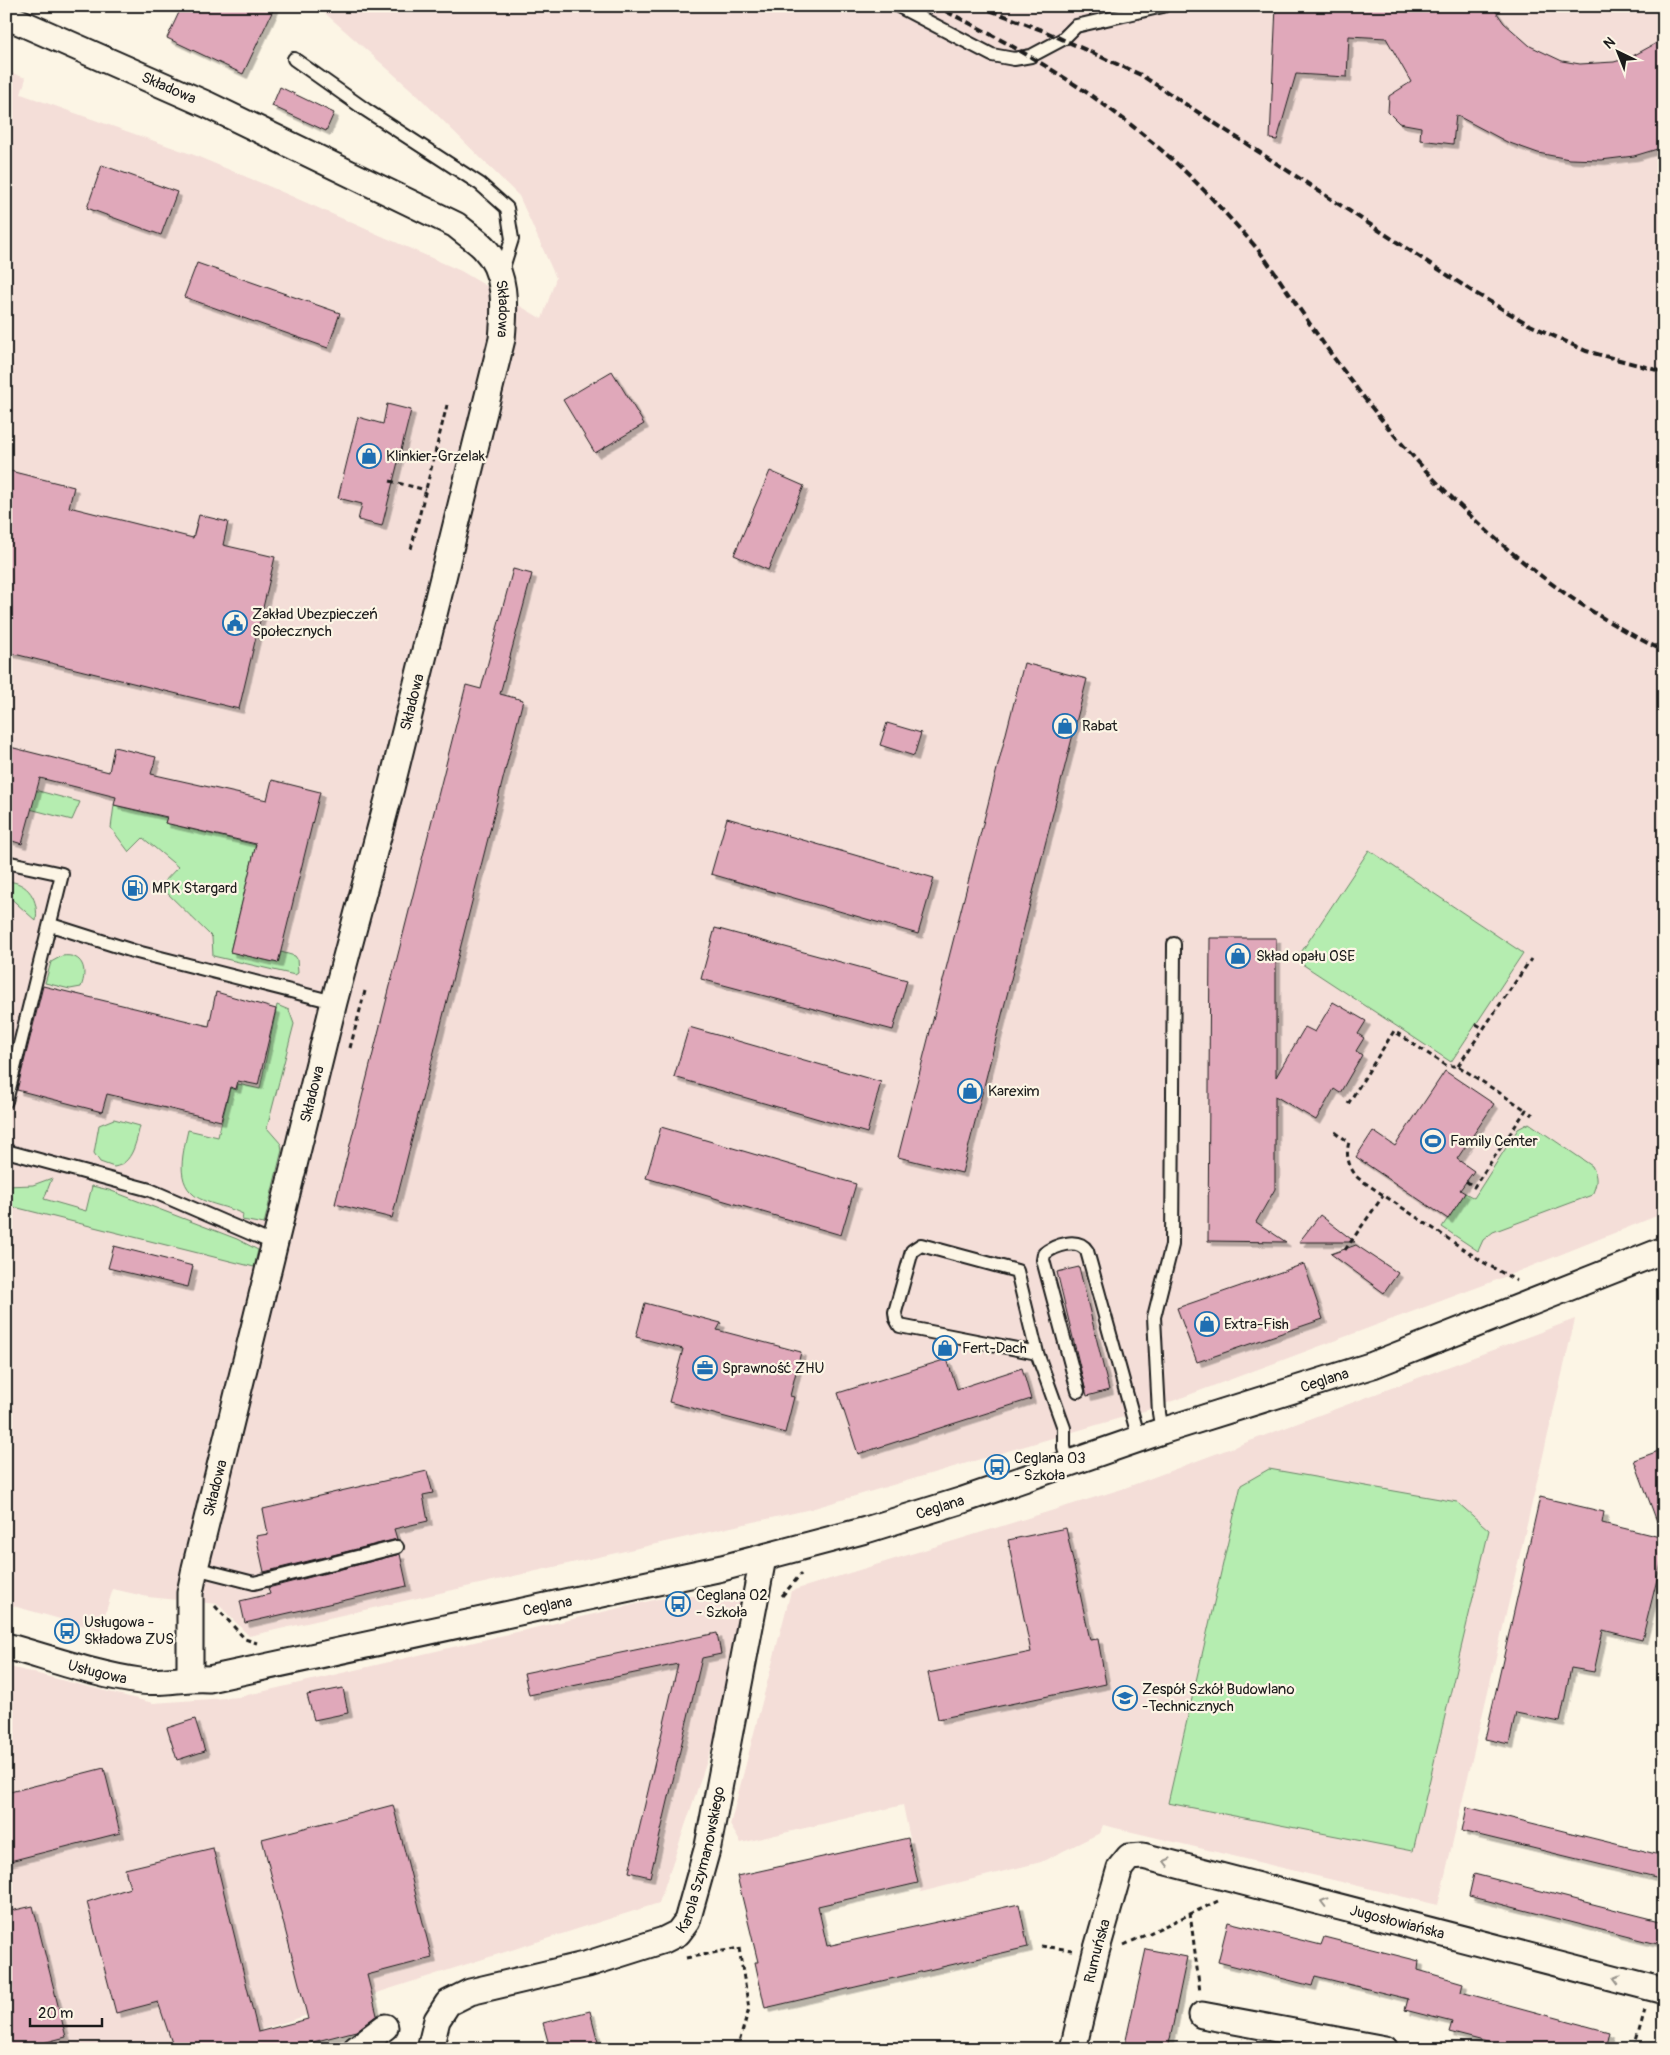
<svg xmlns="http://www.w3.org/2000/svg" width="1670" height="2055" font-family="Pangolin,sans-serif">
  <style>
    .built { fill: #f4ded8 }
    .green { fill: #b5edb0; stroke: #688466 }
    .building { fill: #e0a8ba; stroke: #1c1c1c; filter: url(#shadow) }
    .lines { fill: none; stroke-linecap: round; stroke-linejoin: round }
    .lane-casing { stroke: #1c1c1c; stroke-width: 16 }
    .street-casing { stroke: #1c1c1c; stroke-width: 29 }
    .path { stroke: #1c1c1c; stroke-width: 3; stroke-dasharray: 5 4; stroke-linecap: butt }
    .lane { stroke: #fcf5e5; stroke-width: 12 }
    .street { stroke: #fcf5e5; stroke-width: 25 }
    .rail { stroke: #1c1c1c; stroke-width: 4; stroke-dasharray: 8 4; stroke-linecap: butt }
    .oneway { stroke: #97938b }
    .labels { text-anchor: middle; stroke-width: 4.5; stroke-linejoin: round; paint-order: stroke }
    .street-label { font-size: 15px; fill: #1c1c1c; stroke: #fcf5e5 }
    .poi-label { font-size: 15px; fill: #1c1c1c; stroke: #fcf5e5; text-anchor: start }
  </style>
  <defs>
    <filter id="shadow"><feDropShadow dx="4.5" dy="4.5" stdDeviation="0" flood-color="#0004"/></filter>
  </defs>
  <rect width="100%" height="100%" fill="#fcf5e5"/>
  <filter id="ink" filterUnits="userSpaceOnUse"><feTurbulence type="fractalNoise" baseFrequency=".02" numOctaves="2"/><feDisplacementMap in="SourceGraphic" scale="10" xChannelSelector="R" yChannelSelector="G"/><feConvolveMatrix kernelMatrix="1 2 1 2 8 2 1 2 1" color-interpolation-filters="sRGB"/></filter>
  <g filter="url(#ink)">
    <!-- built -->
    <path class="built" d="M 317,6 L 1664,6 L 1664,1213 L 1489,1283 L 1151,1409 L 811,1509 L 249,1636 L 218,1604 L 148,1597 L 113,1589 L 100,1630 L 6,1604 L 6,71 L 26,78 L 21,94 L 194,155 L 273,188 L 461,271 L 542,319 L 556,278 L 519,196 L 416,94 Z
      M 1575,1319 L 1438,1905 L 1103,1825 L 1100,1833 L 1041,1862 L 921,1892 L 903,1805 L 741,1843 L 730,1825 L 791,1591 L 1122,1489 Z
      M 765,1589 L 659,1903 L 201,2049 L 6,2049 L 6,1666 L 153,1703 L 239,1697 L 658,1599 Z"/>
    <!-- green -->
    <path class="green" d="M 27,788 L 80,802 L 72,820 L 26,808 Z
      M 114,805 L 167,818 L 165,823 L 256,845 L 230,952 L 278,963 L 281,952 L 295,956 L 297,959 L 298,973 L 295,975 L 213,956 L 212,937 L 160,886 L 178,867 L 143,838 L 129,852 L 111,828 Z
      M 1369,850 L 1523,953 L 1451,1062 L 1296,960 Z
      M 6,881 C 29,882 39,900 36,921 L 6,894 Z
      M 62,956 C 83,953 88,970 81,987 L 70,989 L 45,983 L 51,962 Z
      M 277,1005 L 289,1010 L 294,1024 L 267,1128 L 281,1144 L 282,1150 L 264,1224 L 242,1220 L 243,1214 C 231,1208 218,1206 205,1201 C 173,1189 182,1157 188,1130 L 218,1137 L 230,1088 L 237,1090 L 238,1084 L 260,1089 Z
      M 114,1119 L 140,1126 C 136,1141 133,1164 114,1167 L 100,1162 L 94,1153 L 99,1125 Z
      M 1529,1123 L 1592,1166 C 1598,1177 1597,1184 1592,1195 L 1493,1232 L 1483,1240 L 1478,1251 L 1442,1227 L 1465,1193 L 1474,1198 L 1518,1129 Z
      M 52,1178 L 44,1199 L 86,1211 L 92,1186 L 109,1190 L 237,1239 L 258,1250 L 254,1267 L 6,1205 L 6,1186 L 33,1185 Z
      M 1269,1469 L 1457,1502 L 1489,1530 L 1413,1851 L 1168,1803 L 1241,1485 Z"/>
    <!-- building -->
    <path class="building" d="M 182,6 L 275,6 L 243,74 L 167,38 Z
      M 1276,6 L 1492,6 L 1504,23 L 1530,46 L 1562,61 L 1580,64 L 1614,62 L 1631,57 L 1664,39 L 1664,147 L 1634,156 L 1601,160 L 1569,159 L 1538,153 L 1507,142 L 1456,115 L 1453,144 L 1420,140 L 1421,127 L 1399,123 L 1388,112 L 1389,96 L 1411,82 L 1386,38 L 1349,36 L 1347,77 L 1296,74 L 1277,140 L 1270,139 Z
      M 280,87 L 334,113 L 326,131 L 272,106 Z
      M 102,165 L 177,192 L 161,235 L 87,208 Z
      M 197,263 L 340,313 L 328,348 L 184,297 Z
      M 612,371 L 644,424 L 595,453 L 563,400 Z
      M 387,404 L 411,410 L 382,526 L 358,520 L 362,504 L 338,498 L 358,417 L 383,424 Z
      M 6,470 L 74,487 L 69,507 L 193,538 L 199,515 L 228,522 L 223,545 L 275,557 L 239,709 L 6,652 Z
      M 770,471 L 804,486 L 768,570 L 734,555 Z
      M 513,569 L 532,574 L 500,694 L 523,700 L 392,1218 L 335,1204 L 466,685 L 481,689 Z
      M 1024,663 L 1087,679 L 962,1173 L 898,1157 Z
      M 887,723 L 921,733 L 914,756 L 880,745 Z
      M 6,746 L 109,772 L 114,747 L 156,757 L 151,774 L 267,800 L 272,780 L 320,792 L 278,963 L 230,952 L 256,844 L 165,823 L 167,817 L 114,805 L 116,797 L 40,778 L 22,844 L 6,839 Z
      M 727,818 L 934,878 L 918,934 L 711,874 Z
      M 715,928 L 907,980 L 893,1030 L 701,979 Z
      M 1210,938 L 1276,938 L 1276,1077 L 1305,1027 L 1315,1032 L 1333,1002 L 1366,1021 L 1358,1034 L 1364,1038 L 1356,1051 L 1362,1055 L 1340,1093 L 1334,1089 L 1316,1120 L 1275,1096 L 1275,1189 L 1256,1222 L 1286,1242 L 1208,1241 Z
      M 43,986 L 209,1026 L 216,992 L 276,1009 L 258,1085 L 238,1081 L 236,1089 L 230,1087 L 221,1121 L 107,1094 L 102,1112 L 17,1090 Z
      M 689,1027 L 881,1082 L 867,1133 L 674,1077 Z
      M 1445,1071 L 1494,1104 L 1457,1159 L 1474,1171 L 1460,1190 L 1465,1193 L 1448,1219 L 1356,1157 L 1373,1131 L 1395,1146 Z
      M 661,1127 L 856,1184 L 841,1235 L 646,1178 Z
      M 1320,1215 L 1355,1242 L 1299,1242 Z
      M 1356,1245 L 1398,1273 L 1384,1293 L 1331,1254 Z
      M 114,1246 L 193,1266 L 188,1287 L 108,1268 Z
      M 1304,1264 L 1323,1319 L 1197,1362 L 1177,1308 Z
      M 1079,1267 L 1109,1390 L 1087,1396 L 1057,1272 Z
      M 645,1303 L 721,1323 L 717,1330 L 801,1352 L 790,1396 L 794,1397 L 785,1433 L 669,1402 L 683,1349 L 636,1337 Z
      M 947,1359 L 957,1389 L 1022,1368 L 1031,1399 L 858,1454 L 838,1393 Z
      M 1664,1449 L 1664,1534 L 1662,1535 L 1634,1460 Z
      M 427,1471 L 433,1493 L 423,1495 L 428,1521 L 394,1529 L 397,1539 L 264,1572 L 256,1536 L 268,1534 L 263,1509 Z
      M 1540,1497 L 1604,1512 L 1602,1523 L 1664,1538 L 1664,1551 L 1642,1640 L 1603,1630 L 1594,1672 L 1571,1668 L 1560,1722 L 1516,1713 L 1509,1744 L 1485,1739 Z
      M 1066,1528 L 1090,1640 L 1098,1639 L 1106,1684 L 938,1719 L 928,1673 L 1031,1652 L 1008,1540 Z
      M 400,1554 L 407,1586 L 245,1623 L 240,1601 L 270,1594 L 268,1588 Z
      M 717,1633 L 721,1654 L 702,1658 L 650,1877 L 629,1872 L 678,1664 L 529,1695 L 524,1673 Z
      M 343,1688 L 348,1713 L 314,1720 L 307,1695 Z
      M 195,1719 L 205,1751 L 177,1760 L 167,1728 Z
      M 104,1768 L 120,1833 L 6,1862 L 6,1793 Z
      M 393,1805 L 432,1958 L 367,1975 L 377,2015 L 356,2031 L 286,2049 L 174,2049 L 158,2002 L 116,2013 L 87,1902 L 130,1888 L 125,1869 L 213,1848 L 258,2032 L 308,2019 L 262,1839 Z
      M 1467,1807 L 1664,1856 L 1664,1880 L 1462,1831 Z
      M 908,1838 L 918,1883 L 818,1906 L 827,1946 L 1019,1904 L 1028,1947 L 765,2008 L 755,1962 L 758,1962 L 737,1876 Z
      M 1474,1874 L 1664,1922 L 1664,1946 L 1469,1896 Z
      M 33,1906 L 66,2037 L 19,2049 L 6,2049 L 6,1912 Z
      M 1228,1922 L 1321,1945 L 1324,1937 L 1419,1961 L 1418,1970 L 1463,1983 L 1461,1992 L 1609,2032 L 1605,2049 L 1514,2049 L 1449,2032 L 1452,2022 L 1405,2010 L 1408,1999 L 1315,1976 L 1312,1986 L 1218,1962 Z
      M 1146,1949 L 1187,1957 L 1168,2049 L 1124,2049 Z
      M 590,2011 L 599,2046 L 588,2049 L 550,2049 L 543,2023 Z"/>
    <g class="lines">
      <defs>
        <path id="lane" d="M 898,6 L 992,55 L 1014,59 L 1031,56 L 1063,39 L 1076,26 L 1163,6
          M 294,59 L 366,110 L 480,184 L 507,208 L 512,239 L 501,274
          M 6,862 L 62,874 L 6,1101
          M 51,925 L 133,951 L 334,1002
          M 6,1151 L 150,1190 L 275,1244
          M 1037,1353 L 1017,1271 L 921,1245 L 912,1251 L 895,1312 L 896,1319 L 900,1326 L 1037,1353 L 1064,1428 L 1064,1447 L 1068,1463
          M 1078,1391 L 1043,1260 L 1044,1254 C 1055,1245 1078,1237 1087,1251 L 1139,1439
          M 1162,1431 L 1159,1413 L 1154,1317 L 1172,1245 L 1174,944
          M 195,1568 L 254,1583 L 397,1547"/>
        <g id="street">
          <path id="s1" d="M 6,16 L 208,105 L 456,225 C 464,232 475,239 483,247 C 507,271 505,307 502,339 L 391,788 L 334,1002 L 195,1568 L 190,1593 L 190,1677"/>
          <path id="s2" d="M 6,1646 C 50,1658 95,1675 140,1681 C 163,1684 187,1677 209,1679 L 722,1568 L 866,1530 L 963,1500 L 1162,1431 L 1373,1365 L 1664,1250"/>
          <path d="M 1202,2015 L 1385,2049"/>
          <path d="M 356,2049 L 385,2027"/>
          <path id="s3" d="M 430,2049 L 437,2020 L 448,2003 L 470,1992 L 588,1964 L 664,1940 L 678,1933 L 687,1921 L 708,1846 L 763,1558"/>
          <path id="s4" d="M 1073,2049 L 1096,1952 L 1120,1868 L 1129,1857 L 1143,1856 L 1664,1991"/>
        </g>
      </defs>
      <!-- lane casing -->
      <use href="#lane" class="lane-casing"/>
      <!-- street casing -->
      <use href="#street" class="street-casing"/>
      <!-- path -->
      <path class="path" d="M 390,481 L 426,490
        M 411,549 L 447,405
        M 1476,1024 L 1483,1028
        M 350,1048 L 365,991
        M 1458,1066 L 1531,959
        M 1348,1104 L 1394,1031 L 1447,1066 L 1458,1066 L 1526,1110
        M 1335,1132 L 1349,1142 C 1345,1156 1349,1168 1358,1178 L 1483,1262 L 1517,1281
        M 1466,1181 L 1474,1187 L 1526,1110 L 1533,1115
        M 1345,1250 L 1383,1196
        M 782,1596 L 801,1574
        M 215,1606 L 245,1639 L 257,1643
        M 1190,1913 L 1200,1992
        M 1124,1945 L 1218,1901
        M 1041,1946 L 1072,1950
        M 686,1958 L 739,1948 L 749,2009 L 737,2049
        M 1634,2049 L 1645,2010"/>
      <!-- lane -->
      <use href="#lane" class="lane"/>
      <!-- street -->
      <use href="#street" class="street"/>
      <!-- rail -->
      <path class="rail" d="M 935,6 C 1040,57 1138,118 1217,204 C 1232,221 1249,238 1263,256 C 1290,294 1315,333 1343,370 C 1428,485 1533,589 1664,651
        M 979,6 L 1044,31 L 1141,75 L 1475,293 L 1528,324 L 1586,351 L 1664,372
        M 1048,6 L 1053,8"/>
    </g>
    <!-- one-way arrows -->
    <defs><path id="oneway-chevron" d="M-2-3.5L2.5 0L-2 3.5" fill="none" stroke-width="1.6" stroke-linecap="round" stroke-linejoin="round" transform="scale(1.25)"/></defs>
    <g class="oneway">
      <use href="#oneway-chevron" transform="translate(1167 1862) rotate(-166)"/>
      <use href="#oneway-chevron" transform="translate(1324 1902) rotate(-166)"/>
      <use href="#oneway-chevron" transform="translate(1617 1979) rotate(-165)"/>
    </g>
  </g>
  <!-- icons -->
  <defs>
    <symbol id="shop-ring" viewBox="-11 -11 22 22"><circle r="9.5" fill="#fcf5e5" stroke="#1f6fb2" stroke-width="1.5"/><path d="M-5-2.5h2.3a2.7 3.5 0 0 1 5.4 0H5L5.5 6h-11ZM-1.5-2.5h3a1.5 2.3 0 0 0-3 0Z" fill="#1f6fb2"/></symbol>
    <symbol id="civic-ring" viewBox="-11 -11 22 22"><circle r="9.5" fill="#fcf5e5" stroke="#1f6fb2" stroke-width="1.5"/><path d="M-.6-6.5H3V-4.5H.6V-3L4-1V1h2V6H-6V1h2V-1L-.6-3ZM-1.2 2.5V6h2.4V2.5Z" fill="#1f6fb2"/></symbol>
    <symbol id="fuel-ring" viewBox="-11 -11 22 22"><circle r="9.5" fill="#fcf5e5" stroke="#1f6fb2" stroke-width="1.5"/><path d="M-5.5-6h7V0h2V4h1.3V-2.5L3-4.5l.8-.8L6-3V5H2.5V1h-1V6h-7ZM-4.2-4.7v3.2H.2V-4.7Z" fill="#1f6fb2"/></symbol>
    <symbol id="stadium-ring" viewBox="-11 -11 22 22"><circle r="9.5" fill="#fcf5e5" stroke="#1f6fb2" stroke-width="1.5"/><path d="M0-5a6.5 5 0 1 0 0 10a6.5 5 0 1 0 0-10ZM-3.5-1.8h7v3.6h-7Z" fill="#1f6fb2"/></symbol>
    <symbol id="office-ring" viewBox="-11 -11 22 22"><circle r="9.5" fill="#fcf5e5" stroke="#1f6fb2" stroke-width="1.5"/><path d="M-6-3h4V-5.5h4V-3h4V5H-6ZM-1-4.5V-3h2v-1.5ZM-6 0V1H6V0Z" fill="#1f6fb2"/></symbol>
    <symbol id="bus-ring" viewBox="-11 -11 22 22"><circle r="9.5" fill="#fcf5e5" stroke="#1f6fb2" stroke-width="1.5"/><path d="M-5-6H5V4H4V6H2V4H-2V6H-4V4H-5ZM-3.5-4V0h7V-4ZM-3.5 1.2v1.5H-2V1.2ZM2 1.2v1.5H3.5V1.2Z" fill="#1f6fb2"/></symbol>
    <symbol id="school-ring" viewBox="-11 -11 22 22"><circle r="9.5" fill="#fcf5e5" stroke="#1f6fb2" stroke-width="1.5"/><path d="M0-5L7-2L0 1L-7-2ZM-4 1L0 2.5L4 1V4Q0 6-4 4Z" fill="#1f6fb2"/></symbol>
  </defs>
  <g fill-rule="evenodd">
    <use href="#shop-ring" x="355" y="442" width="28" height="28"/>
    <use href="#civic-ring" x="221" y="609" width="28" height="28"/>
    <use href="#shop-ring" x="1051" y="712" width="28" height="28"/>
    <use href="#fuel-ring" x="121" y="874" width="28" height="28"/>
    <use href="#shop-ring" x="1224" y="942" width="28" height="28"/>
    <use href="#shop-ring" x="956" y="1077" width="28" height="28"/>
    <use href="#stadium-ring" x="1419" y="1127" width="28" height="28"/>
    <use href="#shop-ring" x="1193" y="1310" width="28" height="28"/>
    <use href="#shop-ring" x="931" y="1334" width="28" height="28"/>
    <use href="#office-ring" x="691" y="1354" width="28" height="28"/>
    <use href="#bus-ring" x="983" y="1453" width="28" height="28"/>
    <use href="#bus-ring" x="664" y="1590" width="28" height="28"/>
    <use href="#bus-ring" x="53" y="1617" width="28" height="28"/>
    <use href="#school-ring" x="1111" y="1684" width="28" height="28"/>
  </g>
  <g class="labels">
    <!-- street labels -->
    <g class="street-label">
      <text dy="5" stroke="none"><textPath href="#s1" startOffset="178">Składowa</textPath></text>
      <text dy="5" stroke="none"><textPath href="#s1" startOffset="598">Składowa</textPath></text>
      <text transform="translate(412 702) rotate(-76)" y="5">Składowa</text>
      <text transform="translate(312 1094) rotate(-76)" y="5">Składowa</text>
      <text dy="5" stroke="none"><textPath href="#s2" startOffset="1364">Ceglana</textPath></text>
      <text transform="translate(215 1488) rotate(-76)" y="5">Składowa</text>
      <text dy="5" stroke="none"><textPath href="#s2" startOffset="959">Ceglana</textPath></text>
      <text dy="5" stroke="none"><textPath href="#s2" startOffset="554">Ceglana</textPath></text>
      <text dy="5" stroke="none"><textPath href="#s2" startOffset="95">Usługowa</textPath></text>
      <text dy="5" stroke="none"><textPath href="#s3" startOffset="369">Karola Szymanowskiego</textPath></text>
      <text dy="5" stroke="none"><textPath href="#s4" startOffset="478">Jugosłowiańska</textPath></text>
      <text dy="5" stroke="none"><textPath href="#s4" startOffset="101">Rumuńska</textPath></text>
    </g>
    <!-- poi labels -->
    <g class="poi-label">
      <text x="386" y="461">Klinkier-Grzelak</text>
      <text x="252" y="619">Zakład Ubezpieczeń<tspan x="252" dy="17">Społecznych</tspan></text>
      <text x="1082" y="731">Rabat</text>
      <text x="152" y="893">MPK Stargard</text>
      <text x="1256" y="961">Skład opału OSE</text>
      <text x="988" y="1096">Karexim</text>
      <text x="1450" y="1146">Family Center</text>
      <text x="1224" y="1329">Extra-Fish</text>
      <text x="962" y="1353">Fert-Dach</text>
      <text x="722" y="1373">Sprawność ZHU</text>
      <text x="1014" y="1463">Ceglana 03<tspan x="1014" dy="17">- Szkoła</tspan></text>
      <text x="696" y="1600">Ceglana 02<tspan x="696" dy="17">- Szkoła</tspan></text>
      <text x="84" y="1627">Usługowa -<tspan x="84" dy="17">Składowa ZUS</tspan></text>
      <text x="1142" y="1694">Zespół Szkół Budowlano<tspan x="1142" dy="17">-Technicznych</tspan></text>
    </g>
  </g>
  <!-- margin -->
  <rect width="1670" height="2055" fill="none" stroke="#fcf5e5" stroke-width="25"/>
  <rect x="12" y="12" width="1645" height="2030" fill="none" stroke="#1c1c1c" stroke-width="2" filter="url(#ink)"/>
  <!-- north arrow -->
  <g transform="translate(1618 52) rotate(317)" stroke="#fcf5e5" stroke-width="4" paint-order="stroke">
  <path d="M0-4L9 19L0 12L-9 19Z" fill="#1c1c1c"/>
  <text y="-8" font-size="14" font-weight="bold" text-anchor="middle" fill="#1c1c1c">N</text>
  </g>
  <!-- scale -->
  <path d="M30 2018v8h72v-8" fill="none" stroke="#1c1c1c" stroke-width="2.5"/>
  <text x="38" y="2018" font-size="15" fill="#1c1c1c" stroke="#fcf5e5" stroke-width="4" paint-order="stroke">20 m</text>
</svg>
